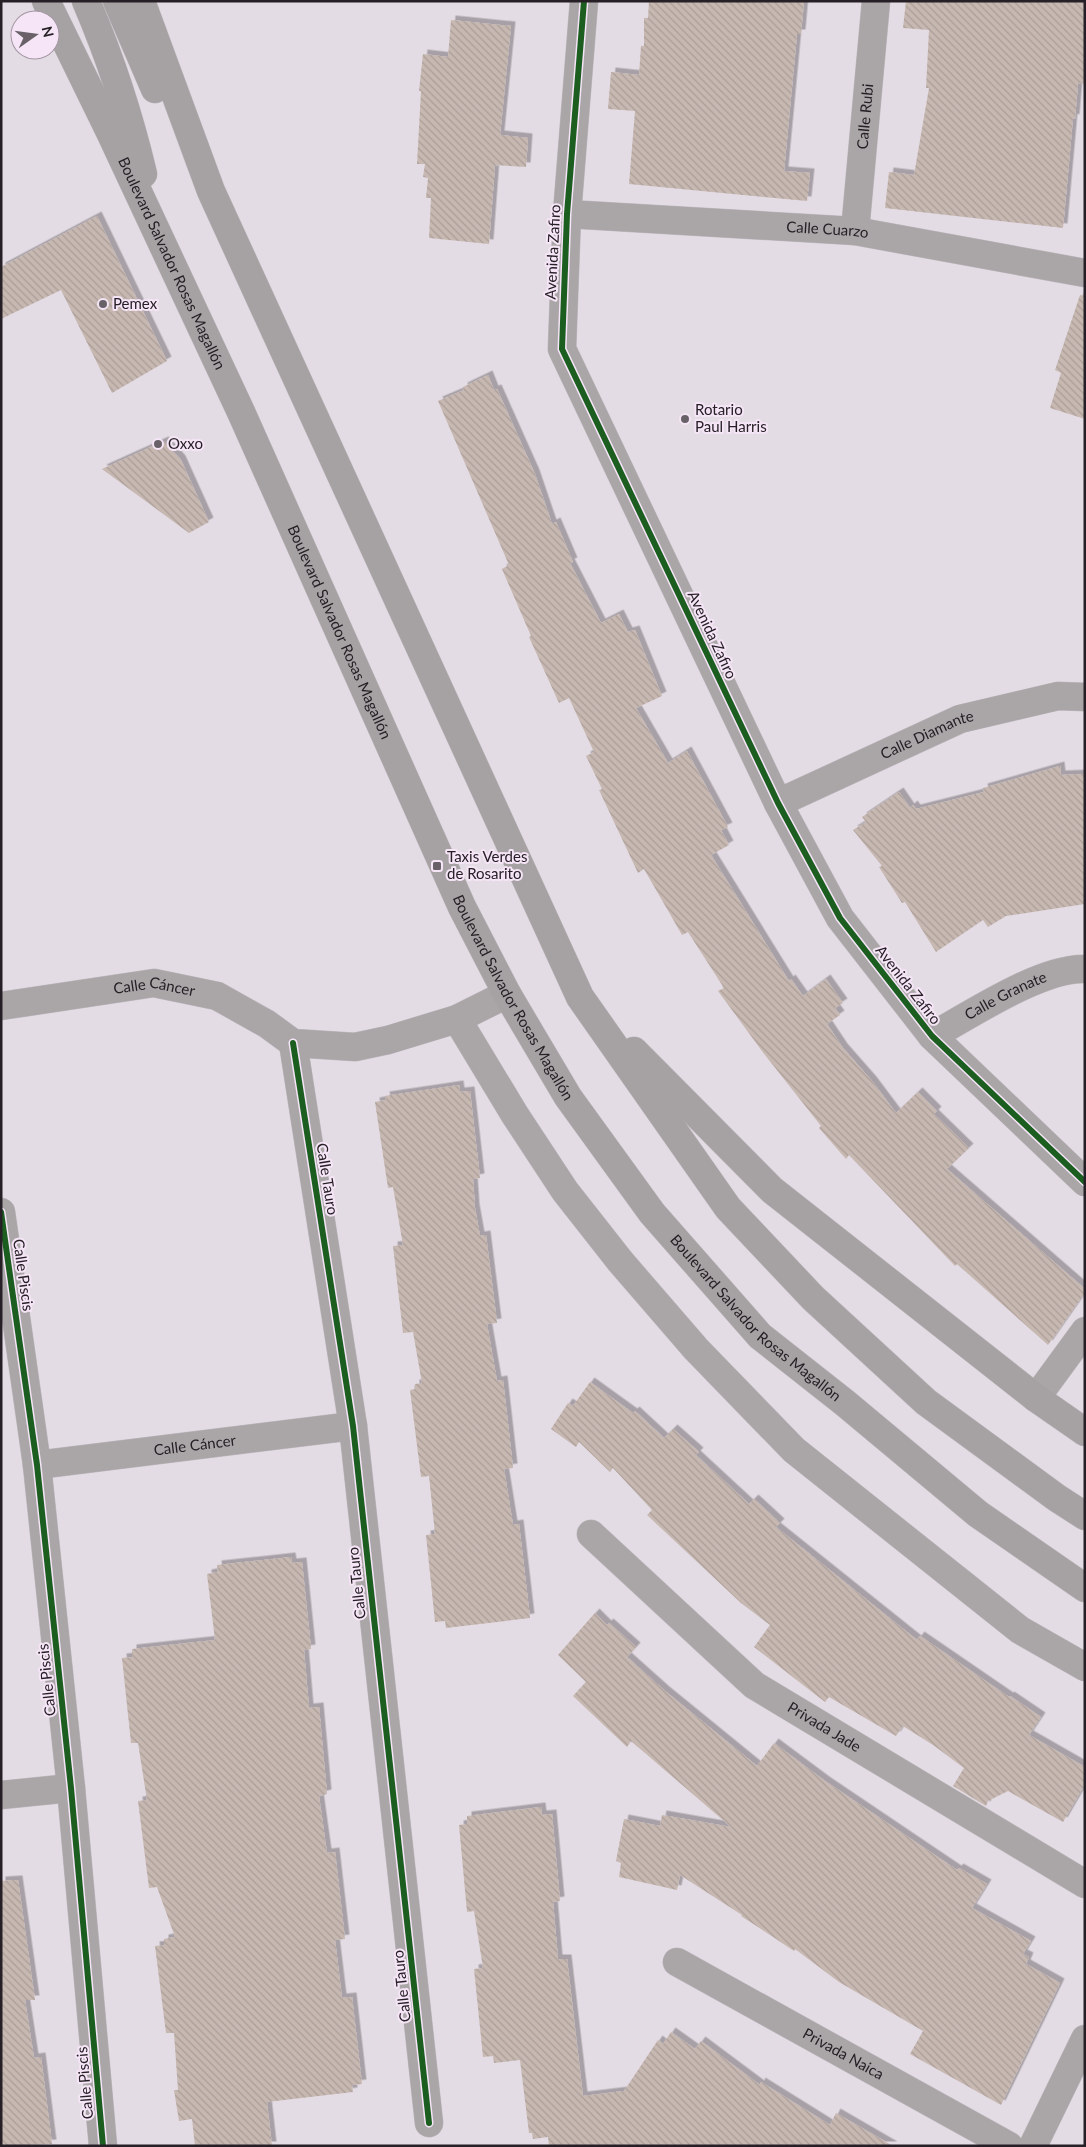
<svg xmlns="http://www.w3.org/2000/svg" width="1086" height="2147" font-family="Lato,sans-serif">
  <style>
    .building { fill: url(#building-back-hatch); filter: url(#shadow) }
    .lines { fill: none; stroke-linecap: round; stroke-linejoin: round }
    .minor-casing { stroke: #c1bbc1; stroke-width: 29 }
    .tertiary-casing { stroke: #c1bbc1; stroke-width: 29 }
    .trunk-casing { stroke: #c1bbc1; stroke-width: 29 }
    .minor { stroke: #aaa6a8; stroke-width: 28 }
    .tertiary { stroke: #aaa6a8; stroke-width: 28 }
    .trunk { stroke: #a6a2a3; stroke-width: 28 }
    .cycleway-casing { stroke: #f5e5f6; stroke-width: 9 }
    .cycleway { stroke: #1b5e20; stroke-width: 6 }
    .poi-dot { fill: #686268; stroke: #f5e5f6; stroke-width: 2 }
    .labels { text-anchor: middle; stroke-width: 4; stroke-linejoin: round; paint-order: stroke }
    .street-label { font-size: 15px; fill: #262026; stroke: #f5e5f6 }
    .poi-label { font-size: 15px; fill: #262026; stroke: #f5e5f6; text-anchor: start }
  </style>
  <defs>
    <pattern id="building-back-hatch" width="6" height="6" patternUnits="userSpaceOnUse" patternTransform="scale(1.25)"><rect width="6" height="6" fill="#c7b8b1"/><path d="M-1 5l2 2M0 0l6 6M5-1l2 2" fill="none" stroke="#ab9e98"/></pattern>
    <filter id="shadow"><feDropShadow dx="4.5" dy="-4.5" stdDeviation="0" flood-color="#0004"/></filter>
  </defs>
  <rect width="100%" height="100%" fill="#e4dce4"/>
  <!-- building -->
  <path class="building" d="M 649,1 L 804,1 L 801,34 L 797,34 L 784,171 L 810,173 L 807,201 L 629,184 L 635,111 L 608,109 L 611,72 L 639,75 L 641,46 L 644,46 L 644,18 L 648,18 Z
    M 906,1 L 1085,1 L 1085,84 L 1078,83 L 1075,119 L 1073,118 L 1063,228 L 885,208 L 889,172 L 914,175 L 929,88 L 926,88 L 929,30 L 903,28 Z
    M 451,20 L 511,26 L 500,135 L 528,138 L 526,167 L 495,165 L 489,244 L 429,238 L 431,198 L 426,198 L 428,178 L 423,177 L 425,164 L 417,164 L 421,91 L 419,91 L 423,54 L 448,57 Z
    M 97,216 L 167,361 L 112,393 L 61,290 L 1,319 L 1,267 Z
    M 1080,295 L 1085,296 L 1085,419 L 1050,408 L 1061,373 L 1055,370 Z
    M 488,375 L 494,390 L 497,389 L 535,474 L 552,524 L 556,522 L 573,562 L 570,563 L 601,623 L 619,614 L 628,632 L 635,630 L 662,696 L 636,708 L 668,763 L 687,751 L 728,827 L 721,830 L 729,845 L 711,855 L 789,981 L 791,979 L 803,996 L 826,979 L 843,1003 L 835,1008 L 840,1015 L 827,1024 L 843,1048 L 872,1081 L 896,1113 L 918,1092 L 937,1111 L 934,1114 L 969,1148 L 947,1169 L 1085,1289 L 1085,1292 L 1048,1345 L 957,1264 L 955,1266 L 849,1155 L 846,1159 L 819,1128 L 821,1126 L 765,1055 L 718,991 L 724,988 L 688,932 L 682,935 L 644,869 L 638,873 L 599,790 L 602,789 L 586,756 L 594,752 L 569,698 L 559,703 L 529,637 L 531,636 L 502,569 L 509,565 L 438,401 L 464,390 L 463,387 Z
    M 164,441 L 181,460 L 209,522 L 189,533 L 102,469 Z
    M 1060,766 L 1061,775 L 1085,774 L 1085,904 L 1006,916 L 988,927 L 983,920 L 936,952 L 905,902 L 902,903 L 879,867 L 882,866 L 853,830 L 866,822 L 862,817 L 899,792 L 910,808 L 913,805 L 916,809 L 984,792 L 983,788 Z
    M 459,1085 L 460,1092 L 470,1091 L 480,1178 L 473,1179 L 475,1208 L 480,1236 L 486,1235 L 497,1323 L 487,1324 L 497,1381 L 503,1380 L 513,1468 L 504,1469 L 513,1525 L 519,1524 L 530,1618 L 446,1628 L 445,1621 L 435,1622 L 426,1535 L 435,1534 L 429,1476 L 421,1477 L 410,1390 L 415,1389 L 415,1384 L 422,1383 L 413,1332 L 403,1333 L 393,1246 L 403,1245 L 393,1187 L 388,1188 L 375,1102 L 386,1100 L 385,1096 Z
    M 590,1382 L 633,1413 L 635,1411 L 664,1438 L 673,1429 L 699,1452 L 696,1455 L 749,1504 L 754,1499 L 780,1523 L 776,1527 L 917,1640 L 920,1636 L 1009,1697 L 1010,1696 L 1041,1717 L 1029,1735 L 1085,1767 L 1085,1784 L 1063,1822 L 1008,1791 L 988,1801 L 986,1806 L 953,1786 L 964,1768 L 933,1745 L 903,1726 L 896,1736 L 829,1697 L 825,1702 L 754,1647 L 770,1625 L 741,1603 L 647,1515 L 652,1510 L 613,1468 L 610,1472 L 579,1442 L 576,1447 L 551,1429 L 568,1403 L 573,1406 Z
    M 291,1557 L 292,1563 L 302,1562 L 311,1649 L 304,1650 L 309,1708 L 319,1707 L 327,1794 L 319,1796 L 327,1853 L 335,1852 L 345,1939 L 335,1940 L 342,1998 L 352,1997 L 362,2084 L 352,2085 L 353,2092 L 267,2102 L 272,2146 L 195,2146 L 192,2119 L 179,2121 L 174,2090 L 178,2090 L 174,2033 L 166,2033 L 155,1946 L 164,1945 L 164,1939 L 175,1937 L 157,1887 L 149,1888 L 138,1801 L 147,1800 L 138,1743 L 131,1743 L 122,1658 L 132,1657 L 132,1649 L 215,1640 L 207,1574 L 218,1572 L 217,1565 Z
    M 595,1613 L 607,1625 L 609,1623 L 636,1647 L 627,1657 L 665,1691 L 757,1766 L 774,1743 L 825,1781 L 957,1870 L 959,1868 L 987,1884 L 972,1908 L 1031,1941 L 1023,1954 L 1029,1957 L 1026,1964 L 1060,1983 L 1001,2105 L 910,2054 L 923,2031 L 839,1982 L 795,1949 L 794,1951 L 758,1927 L 741,1916 L 742,1915 L 680,1875 L 677,1890 L 619,1877 L 621,1863 L 616,1861 L 624,1819 L 660,1826 L 662,1815 L 731,1827 L 631,1741 L 627,1747 L 573,1696 L 586,1682 L 558,1655 Z
    M 541,1807 L 542,1815 L 552,1814 L 560,1901 L 553,1902 L 558,1959 L 567,1959 L 583,2096 L 624,2091 L 658,2040 L 663,2044 L 671,2032 L 695,2049 L 701,2041 L 760,2085 L 761,2082 L 830,2125 L 836,2113 L 893,2146 L 549,2146 L 548,2137 L 533,2139 L 532,2133 L 529,2133 L 520,2060 L 494,2063 L 493,2056 L 483,2057 L 474,1969 L 483,1968 L 474,1911 L 467,1912 L 459,1825 L 467,1824 L 467,1816 Z
    M 18,1880 L 35,2000 L 25,2000 L 34,2058 L 41,2057 L 52,2144 L 1,2146 L 1,1881 Z"/>
  <g class="lines">
    <defs>
      <g id="minor">
        <path d="M 584,1 L 567,214 L 562,349 L 778,803 L 840,918 L 932,1036 L 1085,1182"/>
        <path id="s1" d="M 567,214 L 855,231 L 1085,273"/>
        <path id="s2" d="M 855,231 L 876,1"/>
        <path id="s3" d="M 778,803 L 960,719 L 1058,696 L 1085,697"/>
        <path id="s4" d="M 932,1036 C 970,1015 1042,967 1085,969"/>
        <path d="M 293,1043 L 353,1426 L 429,2123"/>
        <path d="M 1,1212 L 37,1465 L 71,1788 L 103,2146"/>
        <path id="s5" d="M 37,1465 L 353,1426"/>
        <path id="s6" d="M 591,1534 L 754,1685 L 1085,1884"/>
        <path d="M 1,1795 L 71,1788"/>
        <path id="s7" d="M 677,1962 L 1009,2146"/>
      </g>
      <g id="tertiary">
        <path id="s8" d="M 1,1006 L 154,983 L 217,996 L 267,1024 L 293,1043 L 355,1047 L 388,1040 L 457,1019 L 507,994"/>
        <path d="M 457,1019 L 515,1115 L 565,1191 L 620,1261 L 696,1349 L 794,1450 L 1020,1630 L 1085,1667"/>
        <path d="M 1036,1398 L 1085,1331"/>
        <path d="M 1033,2146 L 1085,2039"/>
      </g>
      <g id="trunk">
        <path id="s9" d="M 46,1 L 110,132 L 241,412 L 462,907 L 507,994 L 568,1097 L 652,1213 L 760,1336 L 845,1403 L 978,1514 L 1085,1588"/>
        <path d="M 86,1 C 110,57 129,115 143,174"/>
        <path d="M 117,1 L 155,89"/>
        <path d="M 141,1 L 211,191 L 580,997 L 728,1208 L 813,1298 L 926,1402 L 1057,1498 L 1085,1516"/>
        <path d="M 634,1051 L 772,1190 L 1036,1398 L 1085,1432"/>
      </g>
    </defs>
    <!-- minor casing -->
    <use href="#minor" class="minor-casing"/>
    <!-- tertiary casing -->
    <use href="#tertiary" class="tertiary-casing"/>
    <!-- trunk casing -->
    <use href="#trunk" class="trunk-casing"/>
    <!-- minor -->
    <use href="#minor" class="minor"/>
    <!-- tertiary -->
    <use href="#tertiary" class="tertiary"/>
    <!-- trunk -->
    <use href="#trunk" class="trunk"/>
    <defs>
      <path id="cycleway" d="M 584,1 L 567,214 L 562,349 L 778,803 L 840,918 L 932,1036 L 1085,1182
        M 293,1043 L 353,1426 L 429,2123
        M 1,1212 L 37,1465 L 71,1788 L 103,2146"/>
    </defs>
    <!-- cycleway casing -->
    <use href="#cycleway" class="cycleway-casing"/>
    <!-- cycleway -->
    <use href="#cycleway" class="cycleway"/>
  </g>
  <!-- markers -->
  <g class="poi-dot">
    <circle cx="103" cy="304" r="5"/>
    <circle cx="685" cy="419" r="5"/>
    <circle cx="158" cy="444" r="5"/>
    <rect x="432" y="861" width="10" height="10" rx="2.5"/>
  </g>
  <g class="labels">
    <!-- street labels -->
    <g class="street-label">
      <text dy="5" stroke="none"><textPath href="#s2" startOffset="115">Calle Rubi</textPath></text>
      <text dy="5" stroke="none"><textPath href="#s1" startOffset="261">Calle Cuarzo</textPath></text>
      <text transform="translate(553 252) rotate(-87)" y="5">Avenida Zafiro</text>
      <text dy="5" stroke="none"><textPath href="#s9" startOffset="291">Boulevard Salvador Rosas Magallón</textPath></text>
      <text dy="5" stroke="none"><textPath href="#s9" startOffset="696">Boulevard Salvador Rosas Magallón</textPath></text>
      <text transform="translate(712 635) rotate(65)" y="5">Avenida Zafiro</text>
      <text dy="5" stroke="none"><textPath href="#s3" startOffset="164">Calle Diamante</textPath></text>
      <text transform="translate(908 985) rotate(52)" y="5">Avenida Zafiro</text>
      <text dy="5" stroke="none"><textPath href="#s8" startOffset="155">Calle Cáncer</textPath></text>
      <text dy="5" stroke="none"><textPath href="#s9" startOffset="1101">Boulevard Salvador Rosas Magallón</textPath></text>
      <text dy="5" stroke="none"><textPath href="#s4" startOffset="84">Calle Granate</textPath></text>
      <text transform="translate(327 1179) rotate(81)" y="5">Calle Tauro</text>
      <text transform="translate(23 1275) rotate(82)" y="5">Calle Piscis</text>
      <text dy="5" stroke="none"><textPath href="#s9" startOffset="1506">Boulevard Salvador Rosas Magallón</textPath></text>
      <text dy="5" stroke="none"><textPath href="#s5" startOffset="159">Calle Cáncer</textPath></text>
      <text transform="translate(357 1583) rotate(-96)" y="5">Calle Tauro</text>
      <text transform="translate(47 1680) rotate(-96)" y="5">Calle Piscis</text>
      <text dy="5" stroke="none"><textPath href="#s6" startOffset="304">Privada Jade</textPath></text>
      <text transform="translate(402 1986) rotate(-96)" y="5">Calle Tauro</text>
      <text dy="5" stroke="none"><textPath href="#s7" startOffset="190">Privada Naica</textPath></text>
      <text transform="translate(85 2083) rotate(-95)" y="5">Calle Piscis</text>
    </g>
    <!-- poi labels -->
    <g class="poi-label">
      <text x="113" y="309">Pemex</text>
      <text x="695" y="415">Rotario<tspan x="695" dy="17">Paul Harris</tspan></text>
      <text x="168" y="449">Oxxo</text>
      <text x="447" y="862">Taxis Verdes<tspan x="447" dy="17">de Rosarito</tspan></text>
    </g>
  </g>
  <!-- border -->
  <rect width="1086" height="2147" fill="none" stroke="#262026" stroke-width="5"/>
  <!-- north arrow -->
  <g transform="translate(35 35) rotate(76)"><circle r="24" fill="#f5e5f6" stroke="#a296a3"/>
  <path d="M0-4L9 19L0 12L-9 19Z" fill="#686268"/>
  <text y="-8" font-size="14" font-weight="bold" text-anchor="middle" fill="#262026">N</text>
  </g>
</svg>
